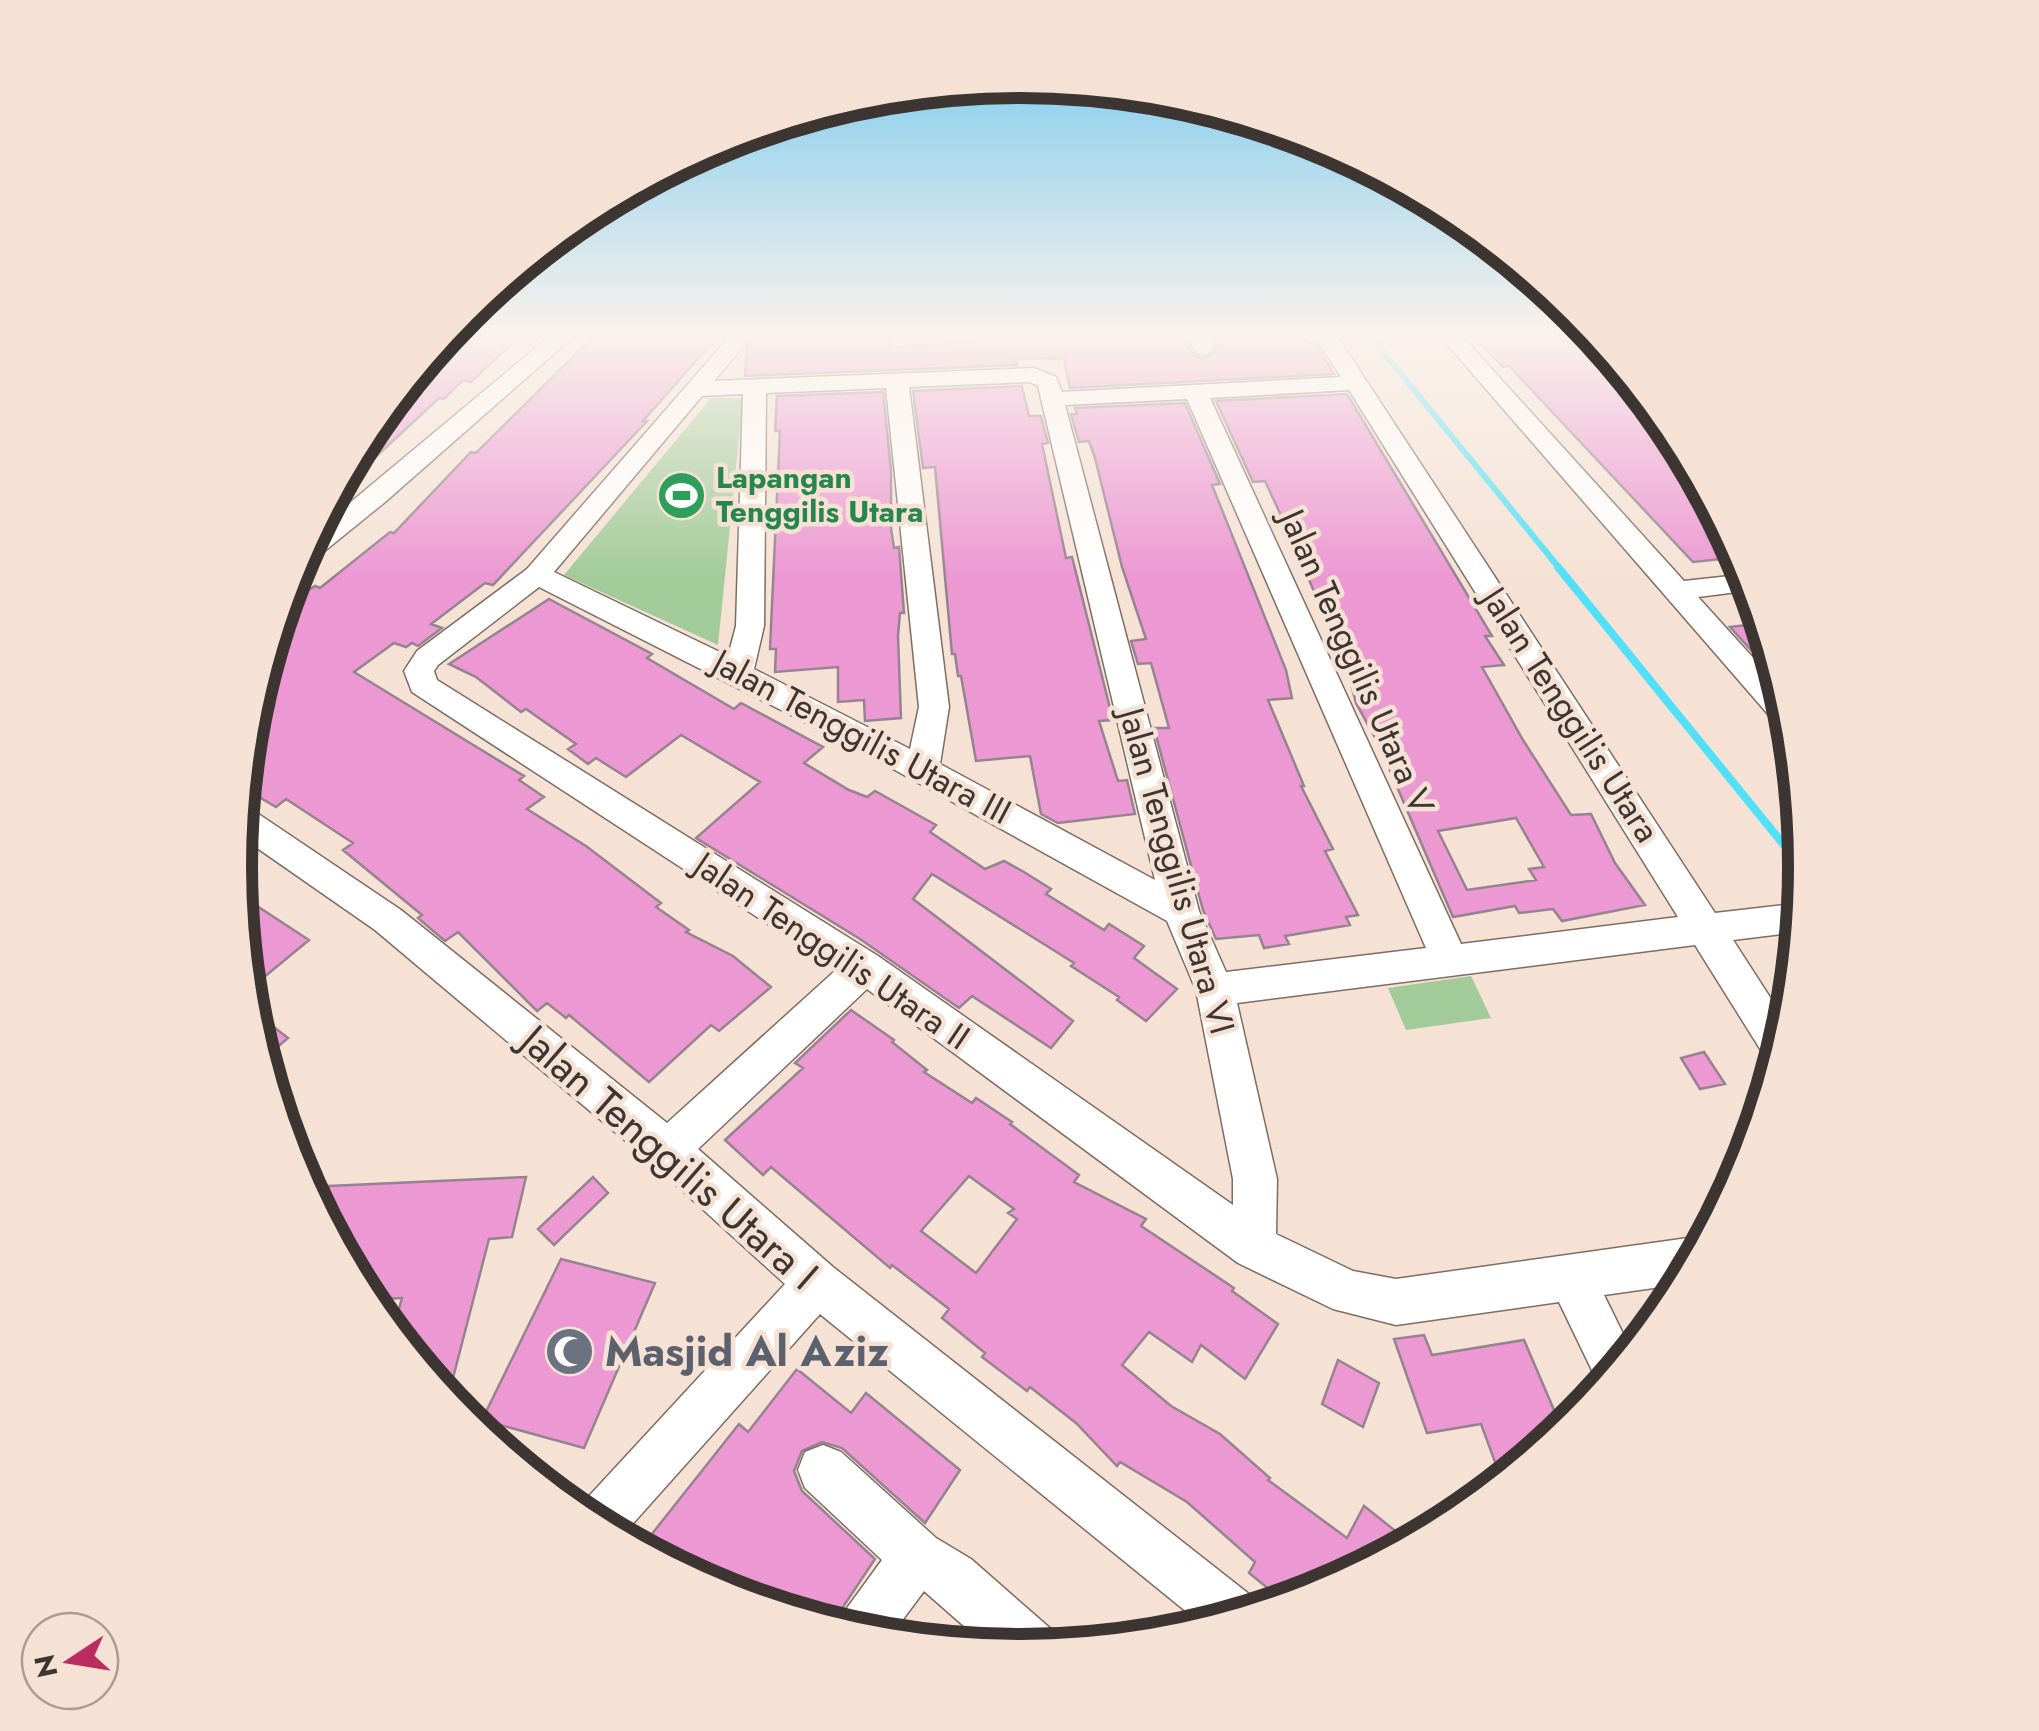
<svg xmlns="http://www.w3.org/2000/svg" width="2039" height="1731" font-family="Jost,sans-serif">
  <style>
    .green { fill: #a2cb99 }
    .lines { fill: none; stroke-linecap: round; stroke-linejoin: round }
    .stream-far2 { stroke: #51e0f7; stroke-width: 6 }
    .stream-far1 { stroke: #51e0f7; stroke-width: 8 }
    .stream { stroke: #51e0f7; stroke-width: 10 }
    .building { fill: #ec98d3; stroke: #95838f; stroke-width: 2.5; fill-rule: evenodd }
    .minor-casing { stroke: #7e6c62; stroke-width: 3 }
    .minor { fill: #fff; fill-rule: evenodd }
    .labels { text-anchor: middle; stroke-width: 9; stroke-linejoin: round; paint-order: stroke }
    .far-leisure-label { font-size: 30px; font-weight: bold; fill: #27864d; stroke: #f5e2d5; text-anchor: start }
    .street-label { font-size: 35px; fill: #3d3531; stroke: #f5e2d5 }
    .near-street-label { font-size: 42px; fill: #3d3531; stroke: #f5e2d5 }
    .near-worship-label { font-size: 42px; font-weight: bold; fill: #5b616d; stroke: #f5e2d5; text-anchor: start }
    .rim { fill: none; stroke: #3d3531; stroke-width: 12 }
  </style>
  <rect width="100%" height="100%" fill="#f5e2d5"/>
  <!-- green -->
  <path class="green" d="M 711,398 L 743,398 L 718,645 L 564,575 Z
    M 1471,976 L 1491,1018 L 1406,1030 L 1388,988 Z"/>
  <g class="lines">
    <!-- stream-far2 -->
    <path class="stream-far2" d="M 1370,336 L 1560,569"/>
    <!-- stream-far1 -->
    <path class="stream-far1" d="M 1558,567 L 1801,866"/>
    <!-- stream -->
    <path class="stream" d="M 1799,864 L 1805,871"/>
  </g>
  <!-- building -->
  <path class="building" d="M 443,336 L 520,336 L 471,382 L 463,380 L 444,399 L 439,398 L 338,492 L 334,489 L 367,429 Z
    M 594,336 L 718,336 L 643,421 L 647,421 L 493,585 L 485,583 L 431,624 L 442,628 L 418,646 L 412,643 L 406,647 L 394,643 L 354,672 L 524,776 L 519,780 L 544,797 L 527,809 L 586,846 L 661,903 L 656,907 L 689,930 L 686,932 L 733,956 L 771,987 L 719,1031 L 711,1025 L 649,1082 L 569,1015 L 566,1018 L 547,1003 L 537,1011 L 458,932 L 445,941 L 418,918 L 422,915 L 343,850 L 353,843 L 286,799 L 276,807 L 242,787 L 249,712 L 281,608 L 315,586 L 320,588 L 390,532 L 394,533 L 471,452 L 476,453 Z
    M 756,336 L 888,336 L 889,347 L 974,342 L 974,336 L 1172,336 L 1173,339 L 1184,339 L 1193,355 L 1203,359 L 1219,349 L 1214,337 L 1305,336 L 1309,343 L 1315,342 L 1334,374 L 1070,388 L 1064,359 L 1016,358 L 1017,365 L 745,376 L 747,347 Z
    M 1474,336 L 1563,336 L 1579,347 L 1639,402 L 1627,404 L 1684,451 L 1741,557 L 1693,562 L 1509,366 L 1503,367 Z
    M 1022,386 L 1029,416 L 1041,416 L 1048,443 L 1042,444 L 1066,558 L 1072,557 L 1113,720 L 1099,721 L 1118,781 L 1127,780 L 1135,814 L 1058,823 L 1041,814 L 1030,756 L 976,761 L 961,676 L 958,676 L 955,654 L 952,654 L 935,467 L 923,468 L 913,391 Z
    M 883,392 L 891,470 L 891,528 L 894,548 L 899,547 L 904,613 L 900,613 L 898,636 L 901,718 L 865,721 L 864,700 L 838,702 L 838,667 L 775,672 L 776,649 L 770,649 L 780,431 L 775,431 L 777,396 Z
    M 1347,394 L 1492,636 L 1485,636 L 1504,665 L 1482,667 L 1523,740 L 1571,815 L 1591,814 L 1615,863 L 1645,905 L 1562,921 L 1553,909 L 1519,913 L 1515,906 L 1453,917 L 1379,745 L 1356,703 L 1352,688 L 1356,688 L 1283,520 L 1265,481 L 1253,482 L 1216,401 ZM 1516,818 L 1544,867 L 1529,869 L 1536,880 L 1467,890 L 1438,831 Z
    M 1185,403 L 1220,484 L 1212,485 L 1286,670 L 1292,698 L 1268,700 L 1304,786 L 1301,786 L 1333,849 L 1325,851 L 1358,915 L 1346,917 L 1350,925 L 1285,936 L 1289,944 L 1264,948 L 1259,935 L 1216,939 L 1203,910 L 1154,728 L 1169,728 L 1151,663 L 1138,664 L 1131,641 L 1146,639 L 1122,567 L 1095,458 L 1089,441 L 1079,442 L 1071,414 L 1077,414 L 1075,408 Z
    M 549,599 L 652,654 L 647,658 L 734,709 L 741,703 L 823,747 L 804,763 L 849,790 L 867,797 L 875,791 L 936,825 L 930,832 L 985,869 L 1004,861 L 1024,872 L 1051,889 L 1046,894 L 1104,930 L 1109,924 L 1144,946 L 1134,958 L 1177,989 L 1146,1021 L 1117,1000 L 1119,997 L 1071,966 L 1074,963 L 932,874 L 913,899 L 1073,1021 L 1051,1048 L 972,996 L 959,1008 L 860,939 L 696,838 L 760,782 L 681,735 L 626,777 L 596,758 L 588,764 L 568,749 L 576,744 L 526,709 L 521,712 L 476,677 L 449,664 Z
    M 1763,623 L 1771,649 L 1781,683 L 1730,627 Z
    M 237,893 L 309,940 L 246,992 L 243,955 Z
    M 248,1007 L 288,1038 L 262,1060 L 249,1018 Z
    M 851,1010 L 894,1040 L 892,1042 L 927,1070 L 924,1072 L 972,1103 L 976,1098 L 1012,1122 L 1010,1124 L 1079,1175 L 1074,1182 L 1146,1219 L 1141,1226 L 1234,1288 L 1232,1291 L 1278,1324 L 1245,1379 L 1201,1345 L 1192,1362 L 1149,1332 L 1122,1365 L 1171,1406 L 1220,1434 L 1270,1478 L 1268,1480 L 1347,1538 L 1364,1506 L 1398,1533 L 1387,1556 L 1320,1591 L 1285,1602 L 1249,1573 L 1255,1562 L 1187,1502 L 1120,1462 L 1117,1466 L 1076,1423 L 1030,1387 L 1027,1391 L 982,1357 L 985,1353 L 942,1318 L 949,1309 L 892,1265 L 890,1268 L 771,1167 L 763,1175 L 725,1140 L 803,1068 L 795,1063 ZM 969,1176 L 1014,1209 L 1008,1213 L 1017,1219 L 976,1273 L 921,1231 Z
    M 1704,1052 L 1725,1084 L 1700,1089 L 1681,1058 Z
    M 526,1177 L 512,1237 L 489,1239 L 447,1401 L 392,1333 L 402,1298 L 365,1300 L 320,1214 L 329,1186 Z
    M 593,1177 L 608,1193 L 554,1245 L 538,1229 Z
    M 561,1259 L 655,1283 L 584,1448 L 482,1420 Z
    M 1424,1335 L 1432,1355 L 1524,1340 L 1563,1431 L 1502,1481 L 1481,1424 L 1427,1433 L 1394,1339 Z
    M 1338,1360 L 1379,1383 L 1363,1427 L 1322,1404 Z
    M 797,1369 L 851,1413 L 866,1393 L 960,1470 L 925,1523 L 842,1448 L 822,1442 L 802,1451 L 794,1471 L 802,1491 L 875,1559 L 831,1625 L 718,1591 L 640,1549 L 739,1424 L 748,1432 Z"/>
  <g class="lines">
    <defs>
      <path id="minor" d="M 550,336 L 574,336 L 385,502 L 306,566 L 293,567 L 309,537 Z
        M 730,336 L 752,336 L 714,381 L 1034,368 L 1056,377 L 1062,392 L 1341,377 L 1315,336 L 1337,336 L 1715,913 L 1801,903 L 1798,932 L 1733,940 L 1788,1025 L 1776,1064 L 1767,1060 L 1695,945 L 1237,1003 L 1277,1179 L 1276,1234 L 1353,1271 L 1396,1279 L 1695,1237 L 1705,1242 L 1682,1284 L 1604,1295 L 1632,1352 L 1601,1389 L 1559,1302 L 1396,1325 L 1333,1309 L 1238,1263 L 867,989 L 698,1149 L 833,1267 L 1254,1598 L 1259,1610 L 1204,1626 L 820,1314 L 620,1538 L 576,1513 L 578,1508 L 785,1284 L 653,1164 L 375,930 L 237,834 L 240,806 L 251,809 L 401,910 L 667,1123 L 837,969 L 412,692 L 404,671 L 417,651 L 527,569 ZM 1030,382 L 1038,386 L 1155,880 L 940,764 L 949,707 L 909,387 ZM 886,388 L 919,707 L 910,749 L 754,669 L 764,626 L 766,393 ZM 1349,390 L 1678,917 L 1461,944 L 1210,398 ZM 743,394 L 736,626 L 728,656 L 554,572 L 702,396 ZM 1187,399 L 1426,948 L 1226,972 L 1199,911 L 1065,405 ZM 539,587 L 850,745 L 1167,921 L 1196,990 L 1233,1179 L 1233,1205 L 878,956 L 437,680 L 434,671 L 438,665 Z
        M 1187,336 L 1209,336 L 1215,348 L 1204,355 L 1196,353 Z
        M 1440,336 L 1462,336 L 1684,581 L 1748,574 L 1753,590 L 1698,597 L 1784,692 L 1792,731 L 1780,728 Z
        M 1578,336 L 1596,336 L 1625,371 L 1612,370 Z
        M 823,1445 L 841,1452 L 936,1538 L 971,1559 L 1052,1630 L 1058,1647 L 1019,1651 L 989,1648 L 924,1591 L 889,1638 L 834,1626 L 882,1560 L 805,1488 L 798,1470 L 805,1452 Z"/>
    </defs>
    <!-- minor casing -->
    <use href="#minor" class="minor-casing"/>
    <!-- minor -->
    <use href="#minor" class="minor"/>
  </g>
  <!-- sky -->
  <linearGradient id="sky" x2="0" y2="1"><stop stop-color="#6bc6ee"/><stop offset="0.58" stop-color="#faf2ec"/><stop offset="1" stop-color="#faf2ec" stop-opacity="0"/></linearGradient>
  <rect width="2039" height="578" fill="url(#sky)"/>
  <!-- icons -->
  <defs>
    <symbol id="stadium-disc" viewBox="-11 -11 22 22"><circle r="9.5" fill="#2e9e5b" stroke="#f5e2d5"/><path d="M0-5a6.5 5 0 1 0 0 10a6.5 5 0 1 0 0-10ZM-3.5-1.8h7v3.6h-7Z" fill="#fff"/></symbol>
    <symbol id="mosque-disc" viewBox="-11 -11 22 22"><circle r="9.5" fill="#6b7280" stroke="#f5e2d5"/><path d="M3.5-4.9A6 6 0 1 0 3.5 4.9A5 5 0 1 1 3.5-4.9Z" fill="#fff"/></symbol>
  </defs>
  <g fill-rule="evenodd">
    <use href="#stadium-disc" x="654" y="468" width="55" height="55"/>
    <use href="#mosque-disc" x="542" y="1324" width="55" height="55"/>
  </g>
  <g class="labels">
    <!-- far-leisure labels -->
    <g class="far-leisure-label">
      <text x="716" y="488">Lapangan<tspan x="716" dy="34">Tenggilis Utara</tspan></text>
    </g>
    <!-- street labels -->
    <g class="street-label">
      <text transform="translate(1357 662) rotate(66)" y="12">Jalan Tenggilis Utara V</text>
      <text transform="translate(1571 715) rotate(57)" y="12">Jalan Tenggilis Utara</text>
      <text transform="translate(862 737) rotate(28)" y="12">Jalan Tenggilis Utara III</text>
      <text transform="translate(1177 871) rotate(74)" y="12">Jalan Tenggilis Utara VI</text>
      <text transform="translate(832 951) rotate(34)" y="12">Jalan Tenggilis Utara II</text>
    </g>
    <!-- near-street labels -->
    <g class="near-street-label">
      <text transform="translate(670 1157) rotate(41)" y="15">Jalan Tenggilis Utara I</text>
    </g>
    <!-- near-worship labels -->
    <g class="near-worship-label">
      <text x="605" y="1366">Masjid Al Aziz</text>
    </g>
  </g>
  <!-- crop -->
  <path d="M0 0H2039V1731H0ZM252 866a768 768 0 1 1 1536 0a768 768 0 1 1-1536 0Z" fill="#f5e2d5" fill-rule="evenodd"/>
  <path class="rim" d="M252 866a768 768 0 1 1 1536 0a768 768 0 1 1-1536 0Z"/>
  <!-- north arrow -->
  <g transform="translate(70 1661) rotate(258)"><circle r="48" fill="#f5e2d5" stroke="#ab9d93" stroke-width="2.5"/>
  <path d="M0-8L18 38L0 25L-18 38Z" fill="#bb2d5f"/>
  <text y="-15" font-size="28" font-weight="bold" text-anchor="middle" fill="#3d3531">N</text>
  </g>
</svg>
